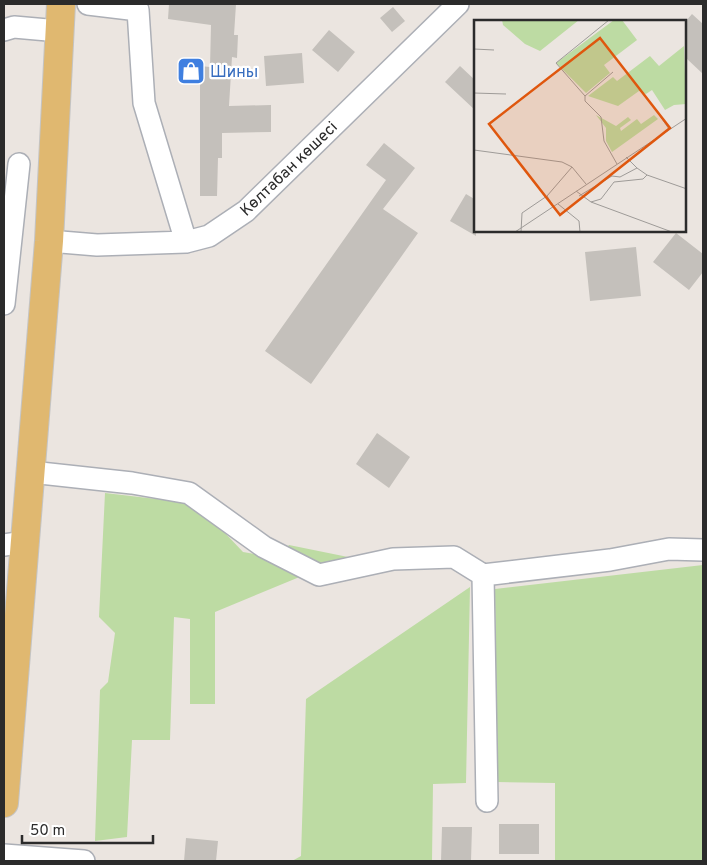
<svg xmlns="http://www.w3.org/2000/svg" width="707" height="865" font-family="Overpass,sans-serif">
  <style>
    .green { fill: #bddba3 }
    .building { fill: #c4c0bb }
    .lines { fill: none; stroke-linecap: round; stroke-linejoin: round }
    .minor-casing { stroke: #acafb6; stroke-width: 24 }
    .major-casing { stroke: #c4c4c4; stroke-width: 30 }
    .minor { stroke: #fff; stroke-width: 21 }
    .major { stroke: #e0b870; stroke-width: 28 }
    .labels { text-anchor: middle; stroke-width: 4.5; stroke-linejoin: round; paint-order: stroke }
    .shop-label { font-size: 16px; fill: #366cbe; stroke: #fff; text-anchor: start }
    .street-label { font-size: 16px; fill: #2b2b2b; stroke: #fff }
    .inset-road { fill: none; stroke: #9e9b98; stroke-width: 1 }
    .view { fill: #df570e; fill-opacity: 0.15; stroke: #df570e; stroke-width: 2.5 }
    .inset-edge { fill: none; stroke: #2b2b2b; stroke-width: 2.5 }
  </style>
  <rect width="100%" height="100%" fill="#ebe5e0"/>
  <!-- green -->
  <path class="green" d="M 105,493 L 182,502 L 207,514 L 243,552 L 277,558 L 289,545 L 348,557 L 215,612 L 215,704 L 190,704 L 190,619 L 174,617 L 170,740 L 132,740 L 127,837 L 95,841 L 100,690 L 108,682 L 115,633 L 99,617 Z
    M 703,565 L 703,861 L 555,861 L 555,783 L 497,782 L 495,589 Z
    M 470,587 L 466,783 L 433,784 L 432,861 L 292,861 L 301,856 L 306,699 Z"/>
  <!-- building -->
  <path class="building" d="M 169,4 L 236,4 L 234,35 L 238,35 L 237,58 L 232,57 L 229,106 L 271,105 L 271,132 L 222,133 L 222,158 L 218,158 L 217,196 L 200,196 L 200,66 L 210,67 L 211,25 L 168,19 Z
    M 393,7 L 405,21 L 392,32 L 380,18 Z
    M 692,14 L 703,24 L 703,74 L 686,58 L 686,21 Z
    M 329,30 L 355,52 L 338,72 L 312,50 Z
    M 302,53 L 304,83 L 266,86 L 264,56 Z
    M 460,66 L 476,81 L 476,111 L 445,82 Z
    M 384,143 L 415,168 L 383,209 L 418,233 L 311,384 L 265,351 L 386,180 L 366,165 Z
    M 466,194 L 476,200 L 476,236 L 450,221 Z
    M 676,233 L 703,254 L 703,272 L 689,290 L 653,262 Z
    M 636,247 L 641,296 L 590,301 L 585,252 Z
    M 377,433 L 410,457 L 389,488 L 356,464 Z
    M 499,824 L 539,824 L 539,854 L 499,854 Z
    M 442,827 L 472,827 L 471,861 L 441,861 Z
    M 186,838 L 218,841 L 216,861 L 184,861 Z"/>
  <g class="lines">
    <defs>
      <path id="minor" d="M 88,4 L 138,10 L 144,103 L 186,242
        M 4,30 L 14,27 L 59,31
        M 49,241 L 97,245 L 186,242 L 209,236 L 246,211 L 458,4
        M 4,304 L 19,164
        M 31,472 L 132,483 L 189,493 L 264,547 L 319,575 L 393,559 L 454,557 L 483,575 L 487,801
        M 4,545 L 25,542
        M 483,575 L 610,560 L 669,549 L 703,550
        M 4,855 L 84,861"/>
      <path id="major" d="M 4,803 L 49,241 L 61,4"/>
    </defs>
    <!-- minor casing -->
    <use href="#minor" class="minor-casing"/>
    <!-- major casing -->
    <use href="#major" class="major-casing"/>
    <!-- minor -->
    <use href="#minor" class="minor"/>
    <!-- major -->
    <use href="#major" class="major"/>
  </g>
  <!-- icons -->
  <defs>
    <symbol id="shop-square" viewBox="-11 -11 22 22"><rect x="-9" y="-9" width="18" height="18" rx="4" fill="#3f7fe0" stroke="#fff"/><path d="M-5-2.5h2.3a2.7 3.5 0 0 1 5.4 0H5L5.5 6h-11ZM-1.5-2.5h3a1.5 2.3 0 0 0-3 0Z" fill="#fff"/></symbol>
  </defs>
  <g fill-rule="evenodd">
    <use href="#shop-square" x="175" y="55" width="32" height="32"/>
  </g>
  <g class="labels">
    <!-- shop labels -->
    <g class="shop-label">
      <text x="210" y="77">Шины</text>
    </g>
    <!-- street labels -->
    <g class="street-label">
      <text transform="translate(288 168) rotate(-44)" y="6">Көлтабан көшесі</text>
    </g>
  </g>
  <!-- overview -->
  <g transform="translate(474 20)">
    <rect width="212" height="212" fill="#ebe5e0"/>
    <path d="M 28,0 L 105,0 L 66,31 L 51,24 L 29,5 ZM 140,0 L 148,0 L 163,20 L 130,45 L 136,53 L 112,73 L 82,43 ZM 210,26 L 212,84 L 200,85 L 191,90 L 178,70 L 172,74 L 165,71 L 144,86 L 114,76 L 139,57 L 143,61 L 176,36 L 185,46 ZM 122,95 L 142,106 L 154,97 L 157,100 L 146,108 L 147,111 L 163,99 L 167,104 L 180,95 L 184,99 L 138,132 L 132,121 L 132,108 Z" fill="#bddba3"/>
    <path class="inset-road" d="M 0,29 L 20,30M 139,52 L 111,76 L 111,81 L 127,97 L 130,121 L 143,144M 0,73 L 32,74M 111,76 L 82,43 L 135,0M 182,90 L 195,109M 0,130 L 88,142 L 98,147 L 112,164M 173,155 L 213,169M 102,171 L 117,182 L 198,212M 105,176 L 138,156 L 146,157 L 163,148 L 152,137M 117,182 L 127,179 L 140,162 L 169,159 L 173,155 L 163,148M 84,184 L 105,201 L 106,212M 80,187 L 73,176 L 98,147M 41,212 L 213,98M 47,212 L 48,193 L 73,176"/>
    <path class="view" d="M 126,18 L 196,108 L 86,195 L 15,104 Z"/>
    <rect width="212" height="212" class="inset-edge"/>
  </g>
  <!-- border -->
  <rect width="707" height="865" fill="none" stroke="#2b2b2b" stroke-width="10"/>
  <!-- scale -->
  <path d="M22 835v8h131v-8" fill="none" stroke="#2b2b2b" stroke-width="2.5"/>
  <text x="30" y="835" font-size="15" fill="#2b2b2b" stroke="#ffffff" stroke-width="4" paint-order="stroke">50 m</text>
</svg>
